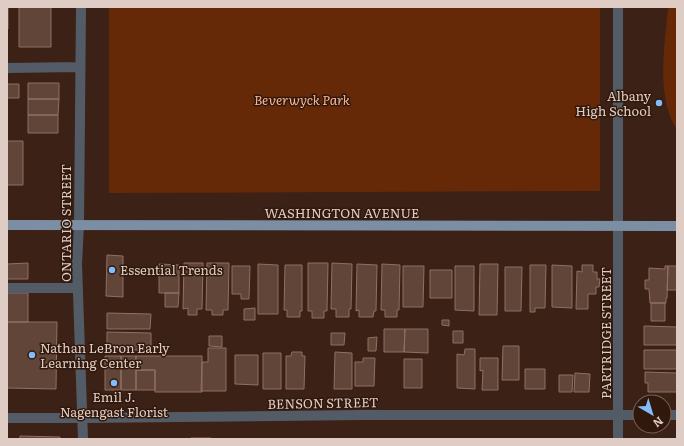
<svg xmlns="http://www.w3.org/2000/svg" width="684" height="446" font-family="Literata,serif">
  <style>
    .green { fill: #652908 }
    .building { fill: #614538; stroke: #907063 }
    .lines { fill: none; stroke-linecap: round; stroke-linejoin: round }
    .minor { stroke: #535c66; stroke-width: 10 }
    .major { stroke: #7b8ea3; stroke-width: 10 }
    .poi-dot { fill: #83bcfb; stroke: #31180c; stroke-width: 1.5 }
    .labels { text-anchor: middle; stroke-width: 3; stroke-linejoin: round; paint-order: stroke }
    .poi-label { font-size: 13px; fill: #dfcdc5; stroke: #31180c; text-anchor: start }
    .park-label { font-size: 13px; font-style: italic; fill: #fbb799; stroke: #31180c }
    .street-label { font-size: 13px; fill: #dfcdc5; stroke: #31180c }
  </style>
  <rect width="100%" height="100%" fill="#3b2116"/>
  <!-- green -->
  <path class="green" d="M 109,7 L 600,7 L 600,191 L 109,193 Z
    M 668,7 L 677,7 L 677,130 C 655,95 665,46 668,7 Z"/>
  <!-- building -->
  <path class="building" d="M 7,7 L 8,7 L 8,29 L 7,29 Z
    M 19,7 L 51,7 L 51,47 L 19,47 Z
    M 28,83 L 59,83 L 59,99 L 28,99 Z
    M 7,84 L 19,84 L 19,98 L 7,98 Z
    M 28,99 L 59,99 L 58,115 L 28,115 Z
    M 28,115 L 58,115 L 58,133 L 28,133 Z
    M 7,141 L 23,141 L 23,185 L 7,185 Z
    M 107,255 L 123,256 L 123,297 L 106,296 Z
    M 28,263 L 28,279 L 7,279 L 7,264 Z
    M 184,263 L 203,263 L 202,309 L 197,309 L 197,315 L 188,315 L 188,308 L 183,309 Z
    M 207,263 L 229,263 L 228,310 L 223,310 L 223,315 L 212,315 L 212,310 L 206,310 Z
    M 308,263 L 328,263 L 327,311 L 324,311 L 324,318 L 312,318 L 312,311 L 308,311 Z
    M 332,263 L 352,264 L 351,309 L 349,309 L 349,317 L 336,317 L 336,309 L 331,309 Z
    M 159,264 L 179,265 L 179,293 L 159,293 Z
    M 258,264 L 278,265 L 278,314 L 258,314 Z
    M 357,264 L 377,265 L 376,311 L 374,311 L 373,317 L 359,317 L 359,310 L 356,311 Z
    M 382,264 L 400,265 L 399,310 L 397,310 L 397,317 L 385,317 L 385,310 L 381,310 Z
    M 480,264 L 498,264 L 497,315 L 479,315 Z
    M 285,265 L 302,265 L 302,311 L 300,311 L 300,317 L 287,317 L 287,310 L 284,310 Z
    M 530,265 L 546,265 L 545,308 L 535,308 L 535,312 L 530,312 Z
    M 552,265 L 572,266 L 572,308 L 552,307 Z
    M 582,265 L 593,265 L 593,272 L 597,272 L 597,279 L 600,279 L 599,287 L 596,287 L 596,294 L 588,294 L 588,309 L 576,309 L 577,271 L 582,272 Z
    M 232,266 L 250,266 L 249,299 L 241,299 L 241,294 L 232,294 Z
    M 403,266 L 424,266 L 423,307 L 403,307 Z
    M 455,266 L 474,266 L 474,311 L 455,310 Z
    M 665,266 L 668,266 L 667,298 L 666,298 L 666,303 L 650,303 L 649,289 L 645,289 L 645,280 L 649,280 L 649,268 L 665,269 Z
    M 668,266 L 677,266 L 677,290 L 667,290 Z
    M 505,267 L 522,267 L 521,311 L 505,311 Z
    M 430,270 L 452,270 L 452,298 L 430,298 Z
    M 7,293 L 28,293 L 28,322 L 7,322 Z
    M 165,293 L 179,293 L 178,307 L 165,307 Z
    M 651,303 L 665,303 L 665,321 L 651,321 Z
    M 255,308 L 255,320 L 244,320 L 244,309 Z
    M 107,313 L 151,314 L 150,329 L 107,329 Z
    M 442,320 L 449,320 L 449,326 L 442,325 Z
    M 7,322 L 57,322 L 56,389 L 7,388 Z
    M 644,326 L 677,327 L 677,345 L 644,345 Z
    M 384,329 L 405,329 L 404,352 L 384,352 Z
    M 405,329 L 428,329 L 428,353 L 404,352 Z
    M 453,331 L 463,331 L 463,343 L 453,343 Z
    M 107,332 L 151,333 L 151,350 L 107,350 Z
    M 331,333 L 345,333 L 344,345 L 331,345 Z
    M 209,336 L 222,336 L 222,347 L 209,346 Z
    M 377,337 L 376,351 L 368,351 L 368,338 Z
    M 503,346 L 519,346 L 519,380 L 502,380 Z
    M 208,348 L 226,348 L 226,391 L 201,391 L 202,362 L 208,362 Z
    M 465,349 L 475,349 L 475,389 L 457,388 L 457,354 L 464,355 Z
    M 644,350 L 677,350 L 677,369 L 644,369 Z
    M 292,352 L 302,352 L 302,356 L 305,356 L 304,389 L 286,389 L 286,356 L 291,356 Z
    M 335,352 L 352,353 L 352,389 L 334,389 Z
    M 263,353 L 281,353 L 281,389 L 263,389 Z
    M 235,355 L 258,355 L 258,385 L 235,384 Z
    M 105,356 L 121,356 L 121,390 L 105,390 Z
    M 121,356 L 136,356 L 136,390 L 121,390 Z
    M 136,356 L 202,356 L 202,392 L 155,392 L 155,370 L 136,370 Z
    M 363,358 L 375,358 L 374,386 L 355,386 L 355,362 L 363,362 Z
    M 480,358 L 498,358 L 498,390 L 482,390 L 483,370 L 480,371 Z
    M 404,359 L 422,359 L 422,388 L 404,388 Z
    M 525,369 L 545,369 L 545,389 L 525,389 Z
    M 136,370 L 155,370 L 155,390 L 136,390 Z
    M 645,372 L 677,373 L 677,392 L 648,392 L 648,383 L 645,383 Z
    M 575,373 L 590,374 L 589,392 L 574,392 Z
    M 559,375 L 573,375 L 572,392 L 559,392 Z
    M 20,436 L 60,437 L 60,439 L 20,439 Z
    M 191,438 L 211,438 L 211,439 L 191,439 Z"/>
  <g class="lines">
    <!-- minor -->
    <path class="minor" d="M 81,7 L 79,225 L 77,264 L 83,439
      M 618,7 L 618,439
      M 7,68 L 79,67
      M 7,288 L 78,288
      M 664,415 L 677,415
      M 7,418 L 83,418 L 363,415 L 640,415"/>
    <!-- major -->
    <path class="major" d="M 7,225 L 677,226"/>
  </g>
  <!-- markers -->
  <g class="poi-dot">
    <circle cx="659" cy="103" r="4"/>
    <circle cx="112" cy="270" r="4"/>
    <circle cx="32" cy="355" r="4"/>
    <circle cx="114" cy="383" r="4"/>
  </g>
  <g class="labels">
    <!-- poi labels -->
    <g class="poi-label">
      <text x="651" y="101" text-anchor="end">Albany<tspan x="651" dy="15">High School</tspan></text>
      <text x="120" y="275">Essential Trends</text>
      <text x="40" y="353">Nathan LeBron Early<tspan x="40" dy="15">Learning Center</tspan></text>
      <text x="114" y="402" text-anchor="middle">Emil J.<tspan x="114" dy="15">Nagengast Florist</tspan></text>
    </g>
    <!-- park labels -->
    <g class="park-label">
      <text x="302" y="105">Beverwyck Park</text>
    </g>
    <!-- street labels -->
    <g class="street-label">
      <text x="342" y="218">WASHINGTON AVENUE</text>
      <text transform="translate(66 223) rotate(-90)" y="5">ONTARIO STREET</text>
      <text transform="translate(606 333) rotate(-90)" y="5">PARTRIDGE STREET</text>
      <text transform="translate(323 403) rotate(-1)" y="5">BENSON STREET</text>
    </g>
  </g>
  <!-- border -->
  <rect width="684" height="446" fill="none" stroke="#dfcdc5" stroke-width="16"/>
  <!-- north arrow -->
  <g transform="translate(652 414) rotate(142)"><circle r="19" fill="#31180c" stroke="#776056"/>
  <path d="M0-3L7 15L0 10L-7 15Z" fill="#83bcfb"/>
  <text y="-6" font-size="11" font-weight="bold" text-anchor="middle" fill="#dfcdc5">N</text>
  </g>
</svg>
